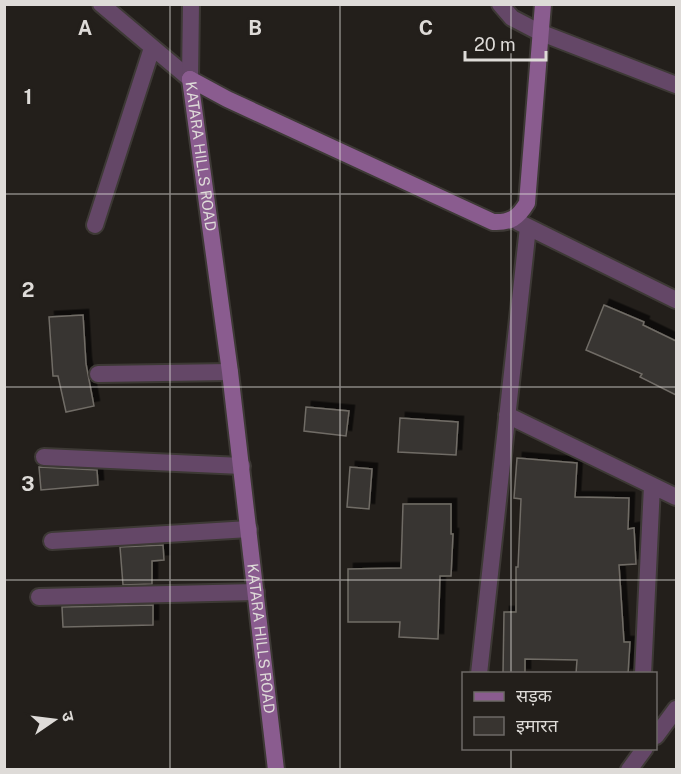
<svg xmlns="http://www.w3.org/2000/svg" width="681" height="774" font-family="'Public Sans','Noto Sans Devanagari',sans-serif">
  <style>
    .building { fill: #383430; stroke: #706c66; stroke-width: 1.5; filter: url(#shadow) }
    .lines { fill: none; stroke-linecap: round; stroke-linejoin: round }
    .minor-casing { stroke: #3d3935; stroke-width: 20 }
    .tertiary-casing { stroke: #3d3935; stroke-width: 20 }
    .secondary-casing { stroke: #3d3935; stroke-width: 20 }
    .minor { stroke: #644767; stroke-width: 16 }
    .tertiary { stroke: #644767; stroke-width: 16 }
    .secondary { stroke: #8a5c8f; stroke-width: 16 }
    .grid { fill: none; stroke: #dedbd8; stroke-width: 1.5; stroke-opacity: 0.55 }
    .labels { text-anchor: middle; stroke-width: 6; stroke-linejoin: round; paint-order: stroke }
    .street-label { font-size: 15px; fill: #dedbd8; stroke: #231f1b }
    .grid-label { font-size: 20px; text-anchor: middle; font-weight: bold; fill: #dedbd8; stroke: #231f1b; stroke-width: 6; stroke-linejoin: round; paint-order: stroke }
  </style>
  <defs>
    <filter id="shadow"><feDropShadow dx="5.5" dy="-5.5" stdDeviation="0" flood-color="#0009"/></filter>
  </defs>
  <rect width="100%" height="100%" fill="#231f1b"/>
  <!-- building -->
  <path class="building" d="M 604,305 L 644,322 L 643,325 L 676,341 L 676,395 L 640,377 L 642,374 L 586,350 Z
    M 83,315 L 86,364 L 94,406 L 66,412 L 58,376 L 53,376 L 49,317 Z
    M 306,407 L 349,411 L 346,436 L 304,431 Z
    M 400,418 L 458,422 L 456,455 L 398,452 Z
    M 517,458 L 577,463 L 575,497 L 629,498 L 628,529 L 634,528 L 636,564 L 619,565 L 624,642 L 630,642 L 628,674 L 576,674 L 577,660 L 525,659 L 525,674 L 503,674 L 504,612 L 516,612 L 516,567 L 518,567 L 521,499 L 514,498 Z
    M 39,467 L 97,470 L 98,485 L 41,490 Z
    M 350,467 L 372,469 L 369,509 L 347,507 Z
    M 403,504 L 451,504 L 451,534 L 453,534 L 451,576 L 440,576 L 438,639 L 399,637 L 400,622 L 348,622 L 348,569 L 401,568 Z
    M 163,545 L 164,560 L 152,561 L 152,584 L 123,585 L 120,547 Z
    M 153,605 L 153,625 L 63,627 L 62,607 Z"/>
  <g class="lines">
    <defs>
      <path id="minor" d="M 101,4 L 190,79
        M 500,4 L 512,18 L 539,32 L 676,85
        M 518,222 L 676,300
        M 95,225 L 152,48
        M 98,374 L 230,372
        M 507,415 L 676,497
        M 44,457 L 242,466
        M 52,541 L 249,529
        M 39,597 L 256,592
        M 479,674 L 528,227
        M 643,674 L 652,486
        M 656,736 L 676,709
        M 629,770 L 645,748"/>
      <path id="tertiary" d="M 190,79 L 191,4"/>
      <g id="secondary">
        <path id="s1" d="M 190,79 L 230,372 L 276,770"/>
        <path d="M 190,79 L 227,99 L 493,222 C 510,223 518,218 527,203 L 543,4"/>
      </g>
    </defs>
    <!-- minor casing -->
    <use href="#minor" class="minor-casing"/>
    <!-- tertiary casing -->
    <use href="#tertiary" class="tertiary-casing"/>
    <!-- secondary casing -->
    <use href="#secondary" class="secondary-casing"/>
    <!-- minor -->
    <use href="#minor" class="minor"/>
    <!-- tertiary -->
    <use href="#tertiary" class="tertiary"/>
    <!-- secondary -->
    <use href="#secondary" class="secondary"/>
  </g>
  <!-- grid -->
  <path class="grid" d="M 170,4 L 170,770M 340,4 L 340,770M 511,4 L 511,674M 4,194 L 676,194M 4,387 L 676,387M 4,580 L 676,580M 511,748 L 511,770"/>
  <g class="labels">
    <!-- street labels -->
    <g class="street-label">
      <text dy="5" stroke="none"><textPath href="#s1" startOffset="78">KATARA HILLS ROAD</textPath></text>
      <text dy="5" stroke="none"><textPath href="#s1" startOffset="564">KATARA HILLS ROAD</textPath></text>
    </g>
  </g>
  <g class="grid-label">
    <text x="85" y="35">A</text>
    <text x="255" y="35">B</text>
    <text x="426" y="35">C</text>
    <text x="28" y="104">1</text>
    <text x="28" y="297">2</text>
    <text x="28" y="491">3</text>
  </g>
  <!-- border -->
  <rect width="681" height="774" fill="none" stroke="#dedbd8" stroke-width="12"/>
  <!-- legend -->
  <rect x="462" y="672" width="195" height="78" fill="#231f1b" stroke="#6e6a67" stroke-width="1.5"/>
  <rect x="474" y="692" width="30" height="9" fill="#8a5c8f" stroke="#6e6a67" stroke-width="1.5"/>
  <text x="516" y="702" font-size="18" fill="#dedbd8">सड़क</text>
  <rect x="474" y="717" width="30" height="18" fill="#383430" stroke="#6e6a67" stroke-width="1.5"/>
  <text x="516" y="732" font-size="18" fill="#dedbd8">इमारत</text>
  <!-- north arrow -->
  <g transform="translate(54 720) rotate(76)" stroke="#231f1b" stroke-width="4.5" paint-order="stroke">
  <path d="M0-4.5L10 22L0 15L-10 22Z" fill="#dedbd8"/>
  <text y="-9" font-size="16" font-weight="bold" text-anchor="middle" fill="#dedbd8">उ</text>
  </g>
  <!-- scale -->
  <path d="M465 51v9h81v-9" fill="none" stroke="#dedbd8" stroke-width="3"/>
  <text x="474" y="51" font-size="18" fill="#dedbd8" stroke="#231f1b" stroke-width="4.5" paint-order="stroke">20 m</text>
</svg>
